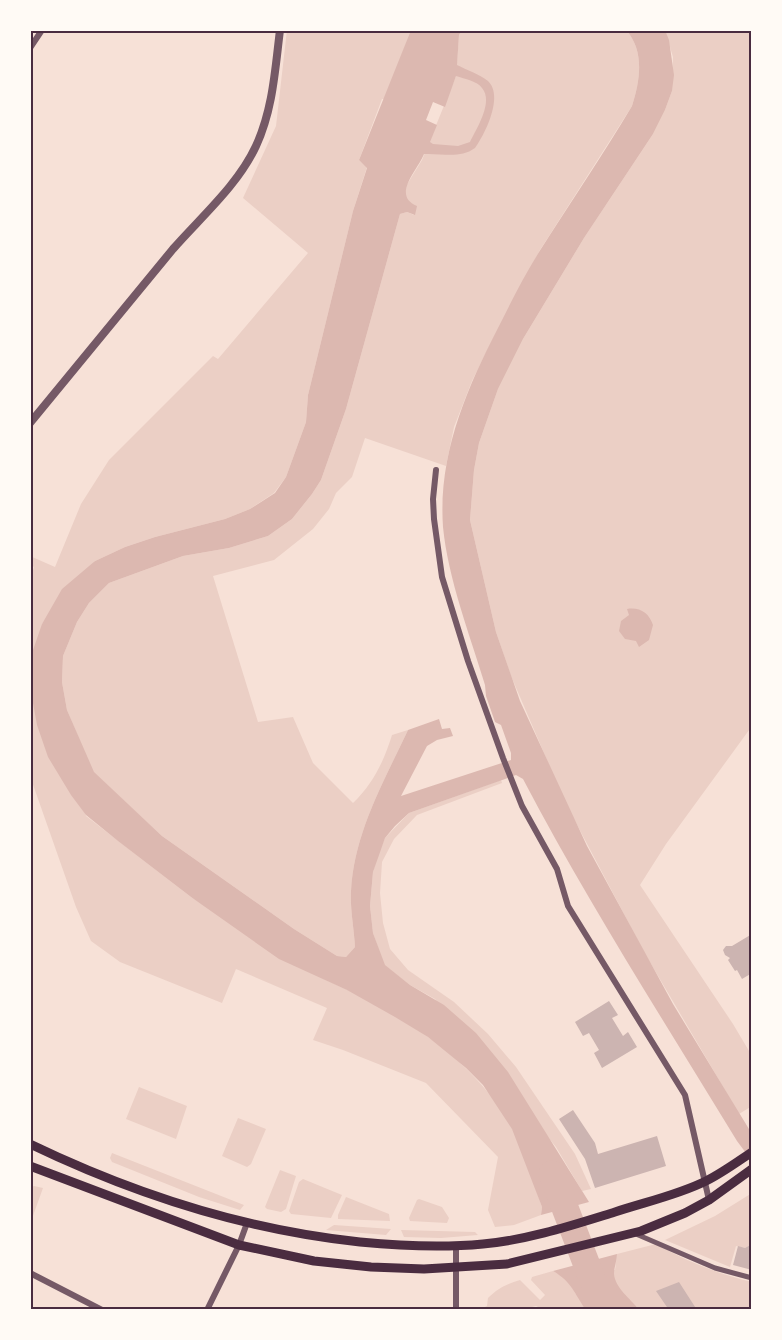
<svg xmlns="http://www.w3.org/2000/svg" width="782" height="1340" font-family="'PT Sans Narrow',sans-serif">
  <style>
    .green { fill: #ebcfc5 }
    .water { fill: #dcb8b0; fill-rule: evenodd }
    .lines { fill: none; stroke-linecap: round; stroke-linejoin: round }
    .river { stroke: #dcb8b0; stroke-width: 27 }
    .building { fill: #ccb4b1 }
    .pedestrian { stroke: #755966; stroke-width: 5 }
    .minor { stroke: #755966; stroke-width: 6 }
    .tertiary { stroke: #755966; stroke-width: 8 }
    .secondary { stroke: #4a2c40; stroke-width: 9 }
    .neatline { fill: none; stroke: #4a2c40; stroke-width: 2 }
  </style>
  <rect width="100%" height="100%" fill="#f7e1d7"/>
  <!-- green -->
  <path class="green" d="M 287,30 L 411,30 L 385,99 L 382,99 L 359,160 L 367,167 L 353,211 L 308,395 L 306,422 L 286,477 L 274,493 L 250,509 L 225,519 L 155,537 L 125,547 L 95,561 L 42,624 L 86,816 L 191,897 L 328,981 C 397,1011 477,1060 513,1130 C 525,1154 533,1182 542,1207 L 541,1215 L 514,1225 L 495,1227 L 488,1210 L 498,1157 L 426,1083 L 343,1050 L 313,1040 L 327,1008 L 236,969 L 222,1003 L 120,962 L 91,941 L 76,907 L 30,776 L 30,580 L 34,567 L 30,564 L 30,556 L 55,567 L 81,504 L 109,460 L 213,356 L 218,359 L 308,253 L 243,198 L 276,126 Z
    M 462,30 L 626,30 C 645,51 640,81 632,106 L 540,250 L 494,337 L 472,381 L 454,427 L 446,466 L 365,438 L 352,477 L 336,493 L 329,509 L 313,529 L 274,560 L 213,576 L 258,722 L 293,717 L 313,763 L 353,803 C 373,784 384,761 392,735 L 408,730 C 384,781 354,833 351,891 C 350,910 354,928 355,947 L 346,957 L 337,956 L 294,929 L 162,836 L 93,772 L 67,710 L 62,682 L 63,656 L 77,622 L 89,603 L 109,583 L 183,556 L 229,548 L 268,536 L 292,519 L 312,494 L 321,480 L 346,409 L 400,214 L 407,212 L 414,215 L 405,196 L 406,186 L 422,160 L 456,76 L 459,35 Z
    M 665,30 L 752,30 L 752,726 L 666,844 L 640,885 L 733,1024 L 752,1056 L 752,1106 L 739,1114 L 644,952 L 565,802 L 511,676 L 496,632 L 470,520 L 474,470 L 479,443 L 498,389 L 523,339 L 584,238 L 653,134 L 665,110 L 672,91 L 673,57 Z
    M 501,780 L 502,783 L 417,815 L 394,839 L 382,862 L 380,893 L 383,923 L 390,949 L 408,970 L 454,1002 L 488,1034 L 516,1067 L 575,1154 L 591,1189 L 582,1191 L 556,1147 L 435,999 L 410,985 L 384,965 L 373,933 L 370,906 L 373,872 L 378,854 L 385,838 L 409,813 Z
    M 139,1087 L 187,1106 L 176,1139 L 126,1119 Z
    M 238,1118 L 266,1129 L 251,1164 L 247,1167 L 222,1156 Z
    M 112,1153 L 244,1205 L 240,1210 L 199,1197 L 112,1162 L 110,1158 Z
    M 280,1170 L 296,1176 L 286,1209 L 281,1212 L 267,1209 L 265,1207 Z
    M 303,1179 L 342,1195 L 331,1218 L 291,1214 L 289,1211 L 299,1182 Z
    M 34,1186 L 43,1188 L 30,1224 L 30,1188 Z
    M 752,1193 L 752,1244 L 745,1248 L 736,1246 L 730,1267 L 665,1240 L 715,1216 Z
    M 346,1197 L 389,1214 L 390,1221 L 338,1219 L 338,1215 Z
    M 419,1199 L 442,1207 L 449,1218 L 447,1223 L 410,1221 L 409,1218 L 417,1200 Z
    M 334,1225 L 391,1229 L 386,1235 L 326,1230 Z
    M 401,1230 L 475,1232 L 478,1235 L 441,1238 L 404,1237 Z
    M 656,1244 C 686,1261 718,1274 752,1282 L 752,1310 L 544,1310 L 536,1306 L 520,1310 L 484,1310 L 483,1308 L 487,1306 L 488,1298 C 498,1288 507,1284 520,1280 L 540,1300 L 545,1295 L 531,1280 L 532,1277 L 553,1271 L 564,1277 L 569,1282 L 615,1270 L 617,1254 Z"/>
  <!-- water -->
  <path class="water" d="M 411,30 L 462,30 L 459,35 L 457,65 C 467,70 479,74 488,81 C 504,96 485,134 475,148 C 460,159 442,153 424,154 C 418,170 391,195 417,206 L 415,215 L 407,212 L 400,214 L 346,409 L 321,480 L 312,494 L 292,519 L 268,536 L 229,548 L 183,556 L 109,583 L 89,603 L 77,622 L 63,656 L 62,682 L 67,710 L 94,772 L 162,836 L 294,929 L 337,956 L 346,957 L 355,947 C 354,928 350,910 351,891 C 354,833 384,781 408,730 L 439,719 L 442,729 L 450,728 L 453,736 L 437,740 L 427,746 L 401,796 L 511,760 L 511,753 L 501,725 L 495,722 L 486,696 L 485,685 C 470,635 448,579 443,527 C 438,455 466,390 498,328 C 511,302 524,276 539,252 C 570,203 603,155 632,106 C 640,81 645,51 626,30 L 665,30 L 669,40 L 674,75 L 672,91 L 665,110 L 653,134 L 584,238 L 523,339 L 498,389 L 479,443 L 474,470 L 470,520 L 496,632 L 520,701 L 587,846 L 673,1004 L 752,1134 L 752,1161 L 737,1141 C 664,1021 588,903 523,779 L 516,775 L 409,813 L 395,826 L 385,838 L 373,872 L 370,906 L 373,933 L 385,965 L 410,985 L 444,1005 L 476,1033 L 508,1072 L 589,1202 L 541,1215 L 542,1207 L 512,1129 L 483,1085 L 466,1068 L 428,1037 L 395,1017 L 347,990 L 279,959 L 191,897 L 118,841 L 86,815 L 71,795 L 48,757 L 37,725 L 31,692 L 32,653 L 42,624 L 62,589 L 95,561 L 125,547 L 155,537 L 225,519 L 250,509 L 275,493 L 286,477 L 306,422 L 308,395 L 353,211 L 367,168 L 359,160 ZM 456,76 C 465,79 477,81 482,88 C 494,102 476,129 470,142 L 458,146 L 433,144 L 430,142 L 437,125 L 426,120 L 433,102 L 445,107 Z
    M 627,609 C 640,607 649,613 653,625 L 649,640 L 639,647 L 636,641 L 625,639 L 619,631 L 621,621 L 629,615 Z
    M 617,1254 C 617,1261 614,1267 614,1274 C 615,1288 631,1299 639,1310 L 586,1310 C 574,1293 572,1282 553,1271 Z"/>
  <g class="lines">
    <!-- river -->
    <path class="river" d="M 552,1174 L 593,1281 L 615,1310"/>
  </g>
  <!-- building -->
  <path class="building" d="M 752,934 L 752,973 L 742,979 L 737,970 L 735,971 L 728,960 L 730,958 L 725,955 L 723,950 L 726,946 L 732,946 Z
    M 609,1001 L 618,1015 L 612,1018 L 623,1036 L 628,1032 L 637,1047 L 602,1068 L 594,1053 L 599,1050 L 589,1033 L 583,1036 L 575,1022 Z
    M 573,1110 L 595,1143 L 598,1154 L 657,1136 L 666,1166 L 595,1188 L 585,1159 L 559,1119 Z
    M 752,1244 L 752,1270 L 733,1265 L 738,1246 L 745,1248 Z
    M 679,1282 L 697,1310 L 669,1310 L 656,1291 Z"/>
  <g class="lines">
    <!-- pedestrian -->
    <path class="pedestrian" d="M 636,1234 L 715,1268 L 752,1278"/>
    <!-- minor -->
    <path class="minor" d="M 30,48 L 42,30
      M 436,470 L 433,499 L 434,519 L 442,577 L 468,661 L 503,758 L 522,806 L 557,869 L 568,906 L 685,1095 L 709,1200
      M 30,1273 L 102,1310
      M 207,1310 L 239,1245 L 247,1223
      M 456,1310 L 456,1246"/>
    <!-- tertiary -->
    <path class="tertiary" d="M 30,423 C 78,365 125,307 173,249 C 201,217 238,185 256,146 C 273,109 275,70 280,30"/>
    <!-- secondary -->
    <path class="secondary" d="M 30,1144 C 134,1194 245,1230 360,1242 C 401,1246 442,1248 483,1244 C 528,1240 573,1225 615,1212 C 645,1202 678,1195 706,1181 C 722,1173 737,1162 752,1152
      M 30,1166 L 239,1245 L 314,1261 L 371,1267 L 424,1269 L 507,1264 L 641,1231 L 685,1213 L 709,1200 L 752,1169"/>
  </g>
  <!-- border -->
  <rect width="782" height="1340" fill="none" stroke="#fffaf5" stroke-width="63"/>
  <rect x="32" y="32" width="718" height="1276" class="neatline"/>
</svg>
